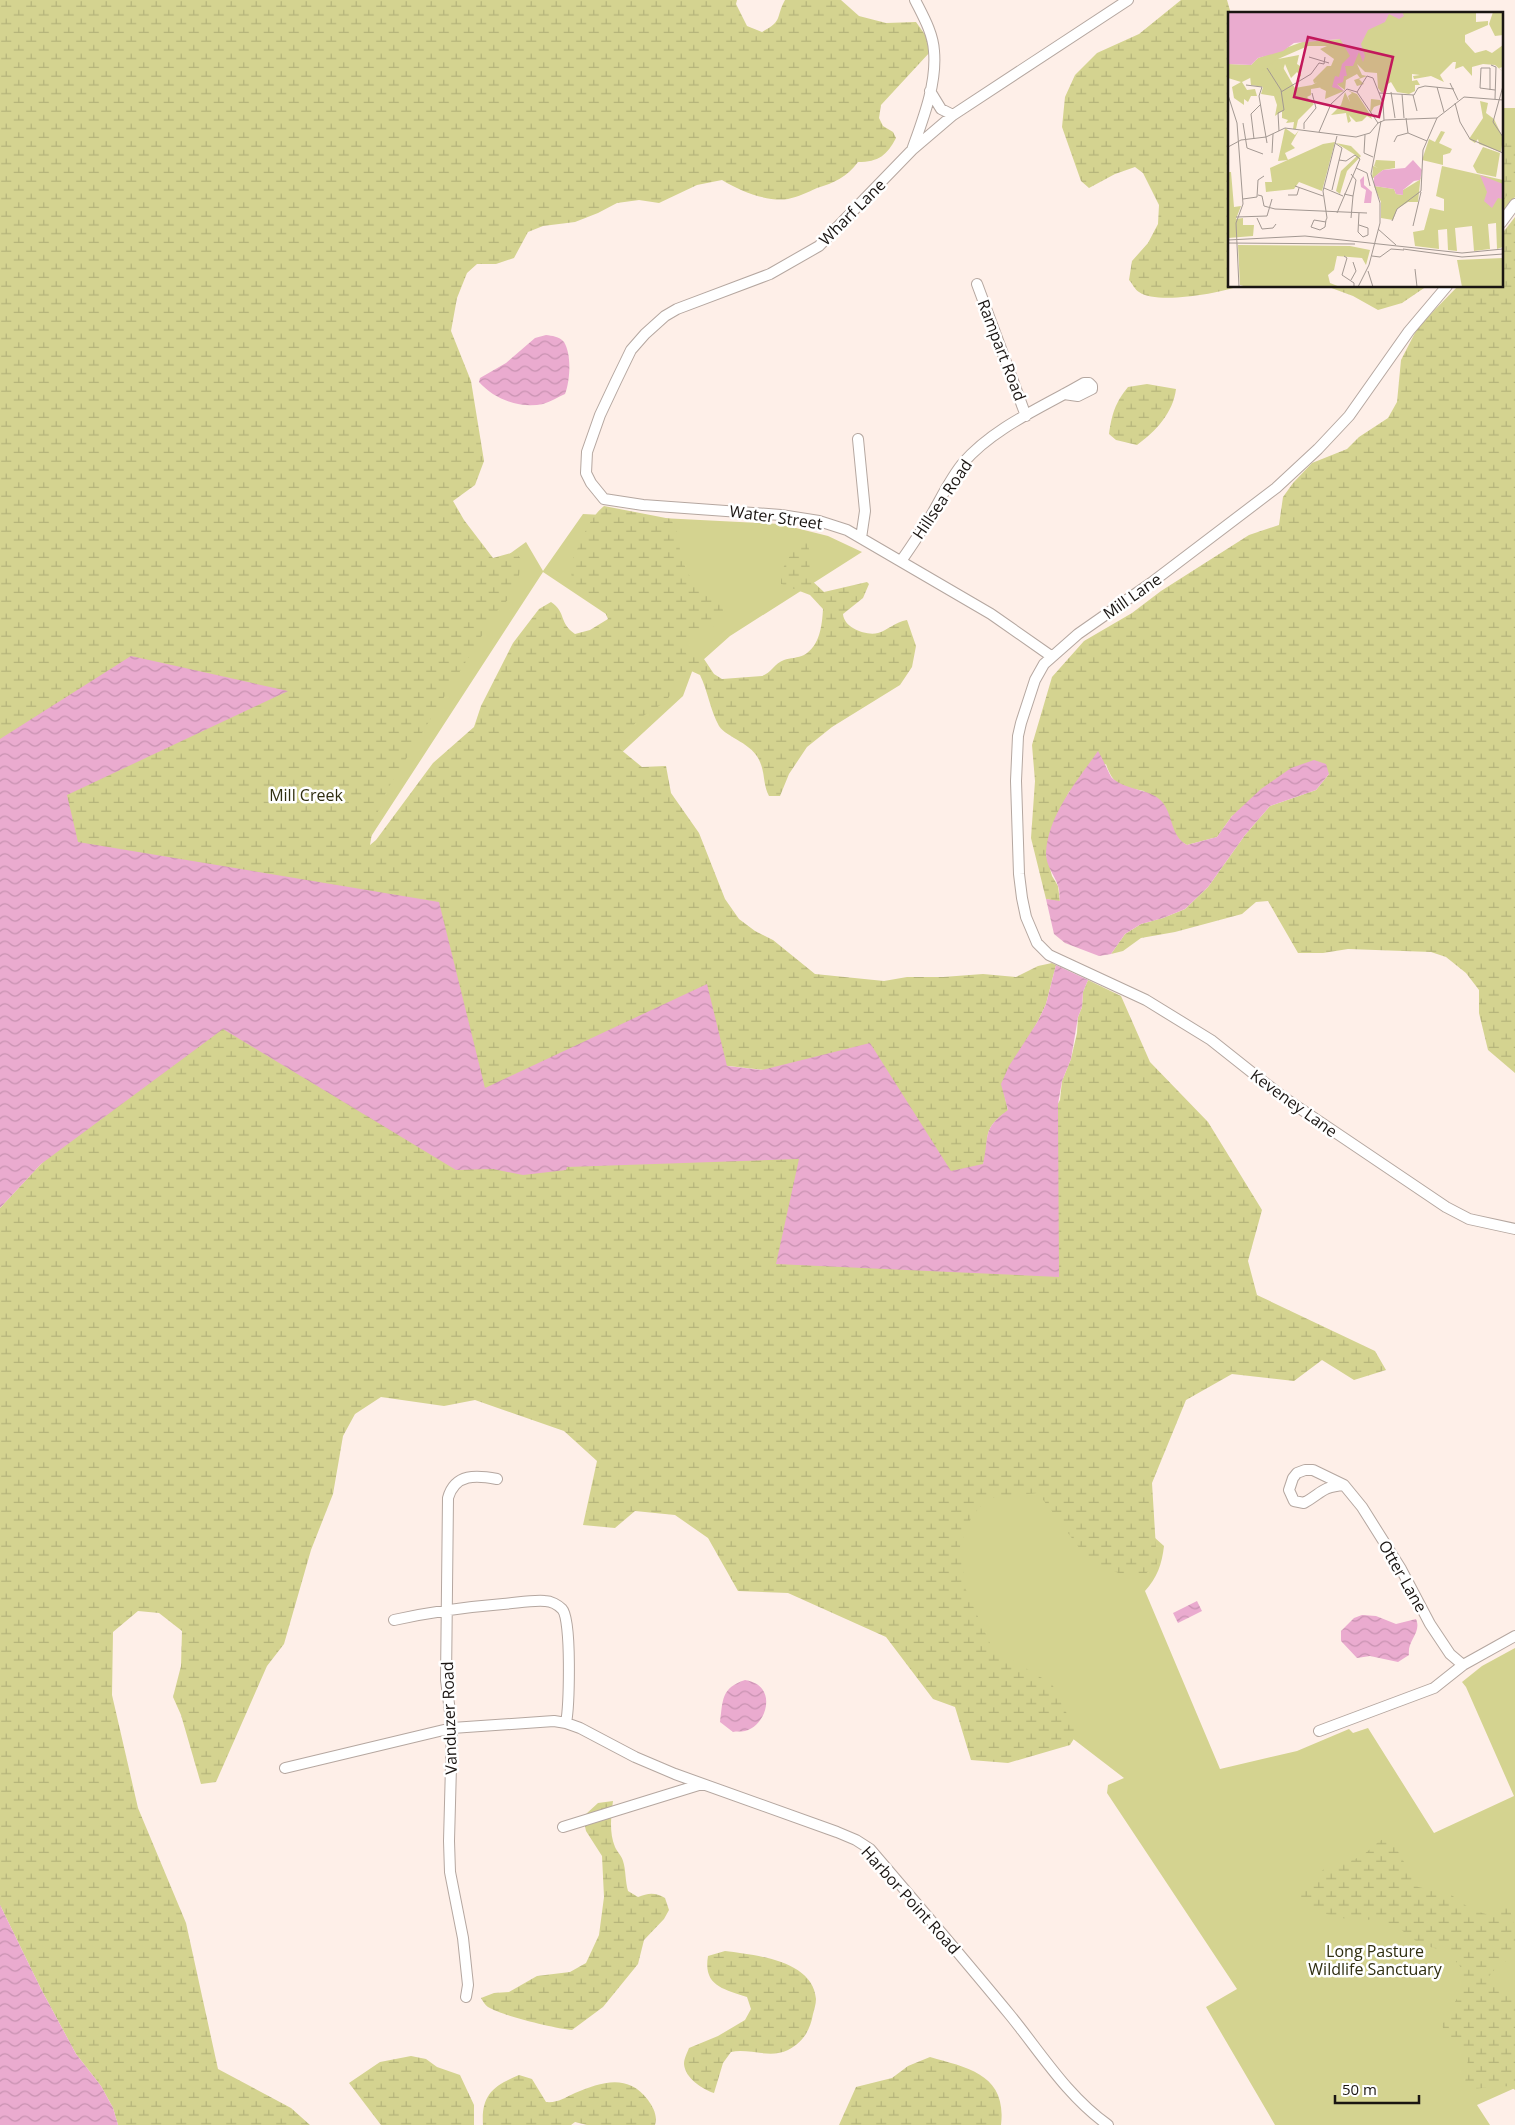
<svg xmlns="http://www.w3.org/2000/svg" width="1515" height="2125" font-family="'Open Sans',sans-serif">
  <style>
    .green { fill: #d4d390 }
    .wetland { fill: url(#wetland-marsh) }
    .water { fill: url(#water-waves) }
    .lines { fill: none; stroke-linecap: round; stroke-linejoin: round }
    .minor-casing { stroke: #b5a7a0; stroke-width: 12 }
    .minor { stroke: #fff; stroke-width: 10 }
    .labels { text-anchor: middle; stroke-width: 5; stroke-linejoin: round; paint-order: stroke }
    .street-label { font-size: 16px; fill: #1a1512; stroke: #fff }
    .park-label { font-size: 16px; fill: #2f2e10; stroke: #fff }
    .inset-road { fill: none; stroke: #a39892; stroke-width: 1 }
    .view { fill: #c2185b; fill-opacity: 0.15; stroke: #c2185b; stroke-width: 2.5 }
    .inset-edge { fill: none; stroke: #1a1512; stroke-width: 2.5 }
  </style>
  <defs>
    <pattern id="wetland-marsh" width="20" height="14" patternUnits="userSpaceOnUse" patternTransform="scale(1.25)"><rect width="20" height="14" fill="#d4d390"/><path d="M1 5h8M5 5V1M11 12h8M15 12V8" fill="none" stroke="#b5b47b"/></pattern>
    <pattern id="water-waves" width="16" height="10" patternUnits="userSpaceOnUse" patternTransform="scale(1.25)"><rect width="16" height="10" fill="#eaabcf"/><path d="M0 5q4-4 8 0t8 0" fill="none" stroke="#c892b1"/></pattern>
  </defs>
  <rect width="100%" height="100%" fill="#feefe8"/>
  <!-- green -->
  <path class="green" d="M 1501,108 L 1515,108 L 1515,197 L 1501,217 Z
    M 583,514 L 780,524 L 828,536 L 862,552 L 730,636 L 693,669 L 683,696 L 618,756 L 585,653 L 609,618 L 606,614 L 543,572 L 333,895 L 357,663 L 526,542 L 543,571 Z
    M 853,1397 L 1126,1512 L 1164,1546 C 1162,1564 1157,1578 1145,1591 L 1220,1769 L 1297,1751 L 1349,1729 L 1353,1733 L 1368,1728 L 1434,1833 L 1514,1796 L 1466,1687 L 1462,1682 L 1482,1666 L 1515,1648 L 1515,2088 L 1477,2105 L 1490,2125 L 1275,2125 L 1206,2007 L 1237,1989 L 1107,1793 L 1108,1785 L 1124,1778 L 881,1591 Z"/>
  <!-- wetland -->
  <path class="wetland" d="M 0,0 L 737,0 L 736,4 L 747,26 L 762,32 C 784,20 775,18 785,0 L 841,0 L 859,16 L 886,23 L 916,22 L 926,36 L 930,52 L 881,105 L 879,118 L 883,126 L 893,132 L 896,138 C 887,155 879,162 858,162 C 847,177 834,183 817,188 C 808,192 798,197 788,199 C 766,202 740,191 722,180 L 697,185 L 659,203 L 639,200 L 617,203 L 598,213 L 575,222 L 543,226 L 528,232 L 514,258 L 496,264 L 477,264 L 467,273 L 457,298 L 451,331 L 471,381 L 484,461 L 475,485 L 453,501 L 464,520 L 493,558 L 515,552 L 521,559 C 520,582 514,596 497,611 L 387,790 L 374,821 L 370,845 L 376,840 L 433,763 L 474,727 L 481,706 L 513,643 L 539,609 L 551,602 C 567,613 558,622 575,634 L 590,630 L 608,619 L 602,605 C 578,597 575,589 569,566 C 581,546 585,522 604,506 L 671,519 L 678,535 L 681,558 L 691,579 L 717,597 L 723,610 L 721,618 L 713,627 L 695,634 L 681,647 L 687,654 L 702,656 L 714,674 L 722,679 L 762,676 C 771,673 775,663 784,660 C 790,658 798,658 804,655 C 820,646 822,625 823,609 L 810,595 L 781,584 C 780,566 790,554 802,542 L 808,543 L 810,556 L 809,578 L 824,592 L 867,582 L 869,584 L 863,598 L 843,614 C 844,628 866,636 878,633 C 888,630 895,622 907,620 L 916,646 L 912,667 L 900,685 L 832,727 L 807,747 L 789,774 L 780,796 L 769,796 C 763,785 765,773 760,762 C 753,743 727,738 719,726 C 710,710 708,691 700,675 L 689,670 C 676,675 675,691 666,701 C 661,706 654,708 649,712 C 635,721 625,733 620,749 L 642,767 L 666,766 L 671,793 L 699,833 L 725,899 L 739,919 L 755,931 L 773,940 L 815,974 L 884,981 L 907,977 L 943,977 L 983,974 L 1016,977 L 1038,966 L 1052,963 L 1056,965 L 1046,1004 L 1038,1021 L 1002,1084 L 1008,1111 C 978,1130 992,1141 982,1168 C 979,1176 974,1183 970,1189 L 801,1074 L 684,1061 L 519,1132 L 340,946 L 0,1140 Z
    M 1181,0 L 1227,0 L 1231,14 L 1229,14 L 1229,286 L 1240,286 C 1220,293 1157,305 1139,292 C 1135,290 1132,283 1129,280 L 1132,261 L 1148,243 L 1158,224 L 1159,205 L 1143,173 L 1135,167 L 1115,174 L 1089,188 L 1081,181 L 1062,127 L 1065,97 L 1075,75 L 1097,53 L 1139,34 Z
    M 1501,143 L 1515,144 L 1515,184 L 1501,204 Z
    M 1515,217 L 1515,1073 L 1488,1050 L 1479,1013 L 1479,990 L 1466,973 L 1446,957 L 1431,952 L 1348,949 L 1323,953 L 1298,953 L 1268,901 L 1256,902 L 1242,914 L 1175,932 L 1141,938 L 1123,951 L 1111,954 L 1125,934 L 1141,924 L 1163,918 L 1185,909 L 1208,887 L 1245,835 L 1270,806 L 1316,790 L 1329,774 L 1232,816 L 1217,837 L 1187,845 L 1178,840 L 1144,791 C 1123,787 1113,786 1106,764 L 1069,792 L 1053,825 L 1046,854 L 1052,876 L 1058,886 L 1060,902 L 1046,899 L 1031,838 L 1035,781 L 1032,745 L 1052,677 L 1084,641 L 1132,613 L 1161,591 L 1249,535 L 1279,525 L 1283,497 L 1293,483 L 1312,463 L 1347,449 L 1359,437 L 1388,418 L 1397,402 L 1401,360 L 1418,327 L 1458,286 L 1501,286 L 1501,235 Z
    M 1326,286 L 1427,286 L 1402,303 L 1378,310 L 1353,296 Z
    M 1147,384 L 1176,389 C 1173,413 1156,431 1137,445 L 1116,440 L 1109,434 C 1112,414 1115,403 1128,387 Z
    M 74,967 L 569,1157 L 625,1116 L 1002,1203 L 1060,1100 L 1062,1081 L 1071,1059 L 1077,1033 L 1078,1017 L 1082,1007 L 1083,992 L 1088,980 L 1121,996 L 1150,1062 L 1208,1122 L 1262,1210 L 1248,1261 L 1257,1295 L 1375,1351 L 1386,1370 L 1354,1380 L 1322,1360 L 1294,1381 L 1232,1374 L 1186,1400 L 1152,1483 L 1157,1565 L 1145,1574 L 1126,1576 L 1089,1561 L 1038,1493 L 988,1498 L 972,1516 L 960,1546 L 966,1590 L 992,1648 L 1052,1684 L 1077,1734 L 1070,1745 L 1008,1763 L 971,1760 L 955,1707 L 933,1699 L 886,1637 L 788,1593 L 738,1591 L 708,1538 L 675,1515 L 635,1511 L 615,1528 L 583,1525 L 597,1461 L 564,1431 L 475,1400 L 444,1406 L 381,1397 L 355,1414 L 343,1436 L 333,1494 L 311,1550 L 284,1644 L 267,1666 L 216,1782 L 201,1784 L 181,1715 L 173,1697 L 181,1666 L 182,1631 L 159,1613 L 138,1611 L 113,1632 L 112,1695 L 138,1808 L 186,1923 L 218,2069 L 291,2108 L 310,2125 L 118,2125 L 113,2108 L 101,2086 L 76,2054 L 41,1989 L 0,1905 L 0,1208 L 53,1151 Z
    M 613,1801 C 611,1815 609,1833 615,1847 C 617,1852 622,1856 623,1861 C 626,1870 625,1881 628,1891 L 638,1897 C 648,1893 655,1892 665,1898 L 669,1910 L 664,1919 L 644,1940 L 638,1964 L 603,2007 L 572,2030 C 554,2028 503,2016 488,2007 C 485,2005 483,2001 481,1998 L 494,1993 L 509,1992 L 537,1976 L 570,1972 L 586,1963 L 599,1935 L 604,1897 L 602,1856 L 586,1831 L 584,1822 L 586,1814 L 598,1803 Z
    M 1390,1837 L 1418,1887 L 1450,1894 L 1472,1910 L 1486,1914 L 1501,1905 L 1510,1910 L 1515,1927 L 1515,1954 L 1492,1972 L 1487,1980 L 1506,1995 L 1515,1997 L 1515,2090 L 1510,2086 L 1469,2089 L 1465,2084 L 1468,2059 L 1446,2036 L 1442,2025 L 1464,1986 L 1463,1970 L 1448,1952 L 1420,1944 L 1396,1926 L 1375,1919 L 1355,1921 L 1326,1914 L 1304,1904 L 1299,1895 C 1308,1885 1321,1867 1335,1864 C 1344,1862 1353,1861 1361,1856 C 1372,1850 1377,1839 1390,1837 Z
    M 725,1951 C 755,1955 813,1960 816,1999 C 816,2004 814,2010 813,2014 C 810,2031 803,2042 788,2050 C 770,2059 749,2048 731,2052 L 723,2063 L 714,2093 C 702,2089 685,2078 684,2064 C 684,2059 687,2053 689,2048 L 718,2036 L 745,2020 L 751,2009 L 747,1997 C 723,1989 703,1986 708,1956 Z
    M 411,2056 L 426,2059 L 437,2067 L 460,2075 L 474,2105 L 474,2125 L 381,2125 L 349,2083 L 380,2062 Z
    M 930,2057 C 969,2068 1007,2075 1001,2125 L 839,2125 L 856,2087 L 892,2078 L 908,2066 Z
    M 519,2075 L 532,2079 L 546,2102 C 558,2103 564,2098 575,2093 C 601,2082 628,2073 648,2100 C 653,2107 658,2116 655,2125 L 587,2125 L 575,2122 L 571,2125 L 483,2125 C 481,2095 493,2086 519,2075 Z"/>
  <!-- water -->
  <path class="water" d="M 546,335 C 552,336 559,336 564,342 C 572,355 570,381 565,394 C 558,397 550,402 543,404 C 520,409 494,399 479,382 L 480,378 L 506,363 L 535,338 Z
    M 131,656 L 288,691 L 67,795 L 78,842 L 439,902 L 485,1088 L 707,984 L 727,1066 L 762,1070 L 870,1043 L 951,1171 L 983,1164 C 990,1135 981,1130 1008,1110 L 1001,1084 L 1009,1066 L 1038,1021 L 1046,1004 L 1056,965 L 1088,980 L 1083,992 L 1082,1007 L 1078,1017 L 1071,1059 L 1062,1081 L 1058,1104 L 1059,1277 L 776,1264 L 799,1159 L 567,1167 L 566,1170 L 523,1175 L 493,1169 L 456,1170 L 223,1029 L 41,1164 L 0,1208 L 0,739 Z
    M 1098,751 C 1102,757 1110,776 1112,778 C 1127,791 1153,789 1163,803 C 1174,818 1170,835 1187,845 L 1217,837 L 1232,816 L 1261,789 L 1291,768 L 1314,760 L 1326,764 L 1329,774 L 1316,790 L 1270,806 L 1245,835 L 1208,887 L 1185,909 L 1163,918 L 1141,924 L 1125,934 L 1111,954 L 1099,956 L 1065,943 L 1054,934 L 1046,899 L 1060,901 C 1059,897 1060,890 1058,886 C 1055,875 1046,867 1046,853 C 1048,815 1077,781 1098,751 Z
    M 1197,1601 L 1202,1611 L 1178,1623 L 1173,1613 Z
    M 1362,1615 L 1376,1616 L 1396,1624 L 1416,1619 C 1422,1633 1407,1640 1409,1655 L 1398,1662 L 1370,1656 L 1357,1658 L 1341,1641 L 1341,1631 L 1354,1618 Z
    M 745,1680 C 779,1685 767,1726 745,1731 C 741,1732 736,1731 733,1732 L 720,1722 C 723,1700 721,1688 745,1680 Z
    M 0,1905 L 41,1989 L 76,2054 L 101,2086 L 113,2108 L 118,2125 L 0,2125 Z"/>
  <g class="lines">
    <defs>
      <path id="minor" d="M 930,91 L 941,109 L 953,115
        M 912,150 C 923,119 937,84 934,51 C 933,33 923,16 915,0
        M 1501,223 L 1515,204
        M 977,284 L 1026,416
        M 1447,286 L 1409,331 L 1349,416 L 1318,449 L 1276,488 L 1151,583 L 1078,634 L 1044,664 L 1035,680 L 1021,723 L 1018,736 L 1016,781 L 1019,874 L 1022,898 L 1026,917 L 1037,943 L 1049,955 L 1146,1000 L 1211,1040 L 1283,1097 L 1446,1207 L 1469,1219 L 1515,1229
        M 858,439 L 865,511 L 861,538
        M 901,561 C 911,547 920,533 929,519 C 940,501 949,480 963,463 C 994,427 1043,407 1084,383 L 1089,383 L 1092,386 L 1092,389 L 1078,396 L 1064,394
        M 1051,656 L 991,614 L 847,530 L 819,521 L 781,515 L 643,505 L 604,499 L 591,483 L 586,473 L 587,452 L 600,415 L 616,381 L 631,350 L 645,334 L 665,316 L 677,309 L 770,274 L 819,246 L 912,150 L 953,115 L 1128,0
        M 1344,1485 C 1321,1487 1322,1493 1304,1503 L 1294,1501 L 1289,1490 L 1293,1478 L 1297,1473 L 1305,1470 L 1313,1470 L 1344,1485 L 1362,1507 L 1401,1569 L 1430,1624 L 1450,1654 L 1463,1665
        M 394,1620 C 430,1612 466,1607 503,1604 C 517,1603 531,1600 545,1601 C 551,1601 558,1605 562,1609 C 572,1619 569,1707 566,1723 L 580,1728 L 635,1757 L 675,1774 L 837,1832 L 856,1840 L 870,1849 C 917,1904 964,1959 1010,2015 C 1041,2053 1067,2096 1108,2125
        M 1319,1731 L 1434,1688 L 1463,1665 L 1515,1636
        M 285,1768 L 452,1728 L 554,1721 L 566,1723
        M 563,1827 L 702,1784
        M 466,1997 L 468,1985 L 463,1938 L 450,1872 L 449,1841 L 452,1728 L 446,1680 L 448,1498 C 455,1473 477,1475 497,1479"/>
    </defs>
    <!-- minor casing -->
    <use href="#minor" class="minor-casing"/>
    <!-- minor -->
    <use href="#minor" class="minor"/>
  </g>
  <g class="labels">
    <!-- street labels -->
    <g class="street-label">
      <text transform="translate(852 212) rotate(-45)" y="6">Wharf Lane</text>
      <text transform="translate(1002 350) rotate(69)" y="6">Rampart Road</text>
      <text transform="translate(942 499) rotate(-56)" y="6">Hillsea Road</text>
      <text transform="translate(776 517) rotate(8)" y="6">Water Street</text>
      <text transform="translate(1132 596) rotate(-35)" y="6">Mill Lane</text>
      <text transform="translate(1294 1103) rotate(36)" y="6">Keveney Lane</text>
      <text transform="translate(1403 1576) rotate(60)" y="6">Otter Lane</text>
      <text transform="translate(449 1718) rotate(-92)" y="6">Vanduzer Road</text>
      <text transform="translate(911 1900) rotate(48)" y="6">Harbor Point Road</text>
    </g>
    <!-- park labels -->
    <g class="park-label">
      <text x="306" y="801">Mill Creek</text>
      <text x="1375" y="1957">Long Pasture<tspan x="1375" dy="18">Wildlife Sanctuary</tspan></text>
    </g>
  </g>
  <!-- overview -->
  <g transform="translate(1228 12)">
    <rect width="275" height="275" fill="#feefe8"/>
    <path d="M 46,40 L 67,76 L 84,73 L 98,65 L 96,75 L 83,77 L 83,83 L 79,85 L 86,92 L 70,108 L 68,117 L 65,117 L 66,110 L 58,111 L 60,108 L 54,106 L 54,99 L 47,104 L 49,93 L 46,84 L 33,82 L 35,75 L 23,73 L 22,64 L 29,61 L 27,49 ZM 252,89 L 260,91 L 258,101 L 266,107 L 275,126 L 273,140 L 251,132 L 250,127 L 247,131 L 241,127 L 255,106 ZM 107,130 L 94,179 L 71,170 L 66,177 L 38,180 L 37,170 L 44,170 L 42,156 L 95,132 ZM 108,131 L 123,134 L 133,144 L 119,159 L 112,182 L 108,179 L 113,159 L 129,144 ZM 255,135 L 272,141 L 268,165 L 249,161 L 245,154 ZM 148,148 L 167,149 L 167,156 L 155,158 L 144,167 L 145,154 L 150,156 L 146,154 ZM 214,154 L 275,168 L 275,235 L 269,237 L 268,211 L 260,212 L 262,237 L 246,239 L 244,214 L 227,216 L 229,239 L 220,238 L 219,217 L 210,218 L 211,237 L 187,234 L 185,220 L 196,218 L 202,196 L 216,199 L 216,187 L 208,184 ZM 0,160 L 3,160 L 6,195 L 13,194 L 8,207 L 15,206 L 15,213 L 26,213 L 25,224 L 0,226 ZM 193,161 L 190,190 L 180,190 L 169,197 L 165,208 L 153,206 L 153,190 L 146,174 L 166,177 L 168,182 L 175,183 L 175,178 L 193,167 ZM 10,233 L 122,234 L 142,238 L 138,253 L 134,246 L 109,244 L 106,258 L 100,263 L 102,271 L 112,275 L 19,275 L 12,273 ZM 275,246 L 275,275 L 234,275 L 229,248 Z" fill="#d4d390"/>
    <path d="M 107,0 L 248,0 L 248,10 L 260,9 L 260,13 L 237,23 L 237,30 L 247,41 L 258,38 L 264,41 L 275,33 L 275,55 L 271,56 L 275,60 L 267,53 L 255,52 L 244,55 L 244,64 L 235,54 L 227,57 L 228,50 L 225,50 L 212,63 L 216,70 L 203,64 L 186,67 L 185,64 L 192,63 L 184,62 L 184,69 L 189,68 L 192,73 L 187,73 L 187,79 L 181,82 L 169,80 L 163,70 L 157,74 L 158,78 L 154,81 L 150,76 L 149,61 L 137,60 L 129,52 L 134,63 L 139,64 L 131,67 L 136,72 L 129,74 L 126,68 L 132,66 L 129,62 L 118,68 L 117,78 L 107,71 L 113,67 L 107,68 L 106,72 L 116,79 L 97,87 L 98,79 L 92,76 L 96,70 L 86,71 L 85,68 L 99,54 L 103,54 L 106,47 L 92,37 L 99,34 L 80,34 L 50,47 L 71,43 L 69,52 L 72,54 L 73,65 L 69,60 L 63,66 L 57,52 L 53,64 L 43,53 L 51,51 L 49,47 L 33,59 L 38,58 L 14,70 L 19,78 L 27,77 L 29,84 L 23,84 L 20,90 L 16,87 L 16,93 L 6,86 L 4,75 L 13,70 L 0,66 L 0,52 L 23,53 L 30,46 L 74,30 L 113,27 L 121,39 L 126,40 L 126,46 L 114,53 L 115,64 L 116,53 L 124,49 L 129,41 L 118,32 L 117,24 L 130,22 L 134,18 L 134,12 L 131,19 L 125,21 L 104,15 L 102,10 ZM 265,0 L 275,0 L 275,23 L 267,24 L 261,12 ZM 119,78 L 129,82 L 142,102 L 143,87 L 152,88 L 154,92 L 146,95 L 142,102 L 144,107 L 139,104 L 134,109 L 128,110 L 121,103 L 123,109 L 120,111 L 118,101 L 103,103 L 113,93 L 117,80 L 122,90 L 120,84 L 124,81 ZM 57,116 L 67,123 L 71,118 L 63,132 L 67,136 L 57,141 L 60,148 L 50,149 Z" fill="#d4d390"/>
    <path d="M 213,119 L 217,120 L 211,131 L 224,137 L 222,141 L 215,143 L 215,153 L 194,148 L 201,127 L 207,130 Z" fill="#d4d390"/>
    <path d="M 0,0 L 174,0 L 176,4 L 171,7 L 161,2 L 157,10 L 140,18 L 133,32 L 137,44 L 135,50 L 131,40 L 125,54 L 117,54 L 119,64 L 116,64 L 115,70 L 109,72 L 116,79 L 104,75 L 107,64 L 111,65 L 114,52 L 122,44 L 112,27 L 66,31 L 55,39 L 30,46 L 23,53 L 0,52 ZM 185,148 L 194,158 L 192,168 L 186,169 L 175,178 L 175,183 L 168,182 L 166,177 L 146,174 L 146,165 L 155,158 L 177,156 ZM 252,163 L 275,172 L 275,187 L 270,186 L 264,196 L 256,189 L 259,180 ZM 136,164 L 136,173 L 144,180 L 143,191 L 136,191 L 138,178 L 133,175 L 132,168 Z" fill="#eaabcf"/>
    <path class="inset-road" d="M 81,45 L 101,51M 263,53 L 268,55 L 267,87M 39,56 L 53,78 L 56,98 L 50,101 L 51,119M 262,56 L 253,56 L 252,76 L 267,78M 222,71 L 230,88M 18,73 L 34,75 L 31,84 L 39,131M 275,74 L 265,110 L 275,125M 209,75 L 216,100M 262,78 L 262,56M 53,80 L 83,62 L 91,51 L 96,52 L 97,45M 129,80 L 139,64 L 145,66 L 155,91 L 156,108M 163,80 L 167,106M 151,81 L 186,83 L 190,76 L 197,74 L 226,77M 174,82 L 176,106M 0,83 L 9,111 L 15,192 L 8,211 L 11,275M 185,83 L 189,99M 227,91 L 232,110 L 242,127 L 275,141M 178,106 L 180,121 L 199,129M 15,111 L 19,136 L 35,142M 76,117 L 76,111 L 88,96 L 84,81M 91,120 L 103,92 L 119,77 L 129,80 L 150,111M 137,123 L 136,141 L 145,145M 26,127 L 23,102 L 33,92M 166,130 L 169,124 L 180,121M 0,135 L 13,128 L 38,125 L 57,116 L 128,125 L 142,121 L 150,111 L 157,108 L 209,106 L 236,85 L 275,88M 44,141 L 45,122M 128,156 L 139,161 L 142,174M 67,174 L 95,184M 96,176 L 115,184M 104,178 L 114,136 L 107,131M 116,182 L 125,184 L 128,168 L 123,162M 30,183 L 34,184 L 36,194 L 47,197 L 139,201M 60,183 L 69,183 L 71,176M 15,187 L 29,185 L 30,168 L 36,164M 109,201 L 132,147 L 127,143 L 118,149 L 111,148M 131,201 L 130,220 L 135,225 L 140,223 L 140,216 L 131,213M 8,205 L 39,204 L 44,187M 29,206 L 34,217 L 45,216 L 48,212M 123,206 L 125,184M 164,209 L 169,197 L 193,179 L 195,138 L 209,106M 98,210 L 86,208 L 83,215 L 92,218 L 97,215 L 98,208 L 99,206 L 95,179 L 109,124M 185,214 L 193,180M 150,217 L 168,233M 0,228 L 77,224 L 234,241 L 275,237M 0,231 L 127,232M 175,237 L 234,245 L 275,242M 116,244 L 119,246 L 114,263 L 126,271 L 126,275M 144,244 L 152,245 L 163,237 L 176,238M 187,257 L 189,275M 140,259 L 145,275M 123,268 L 128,259 L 125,250M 130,275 L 141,253 L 152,211 L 152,191 L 143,162 L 153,109"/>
    <path class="view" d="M 80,25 L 165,45 L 151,105 L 66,85 Z"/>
    <rect width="275" height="275" class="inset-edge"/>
  </g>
  <!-- scale -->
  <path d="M1335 2095v8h84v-8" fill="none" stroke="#1a1512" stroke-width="2.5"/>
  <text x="1342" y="2095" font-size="15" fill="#1a1512" stroke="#ffffff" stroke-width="4" paint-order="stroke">50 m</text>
</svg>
